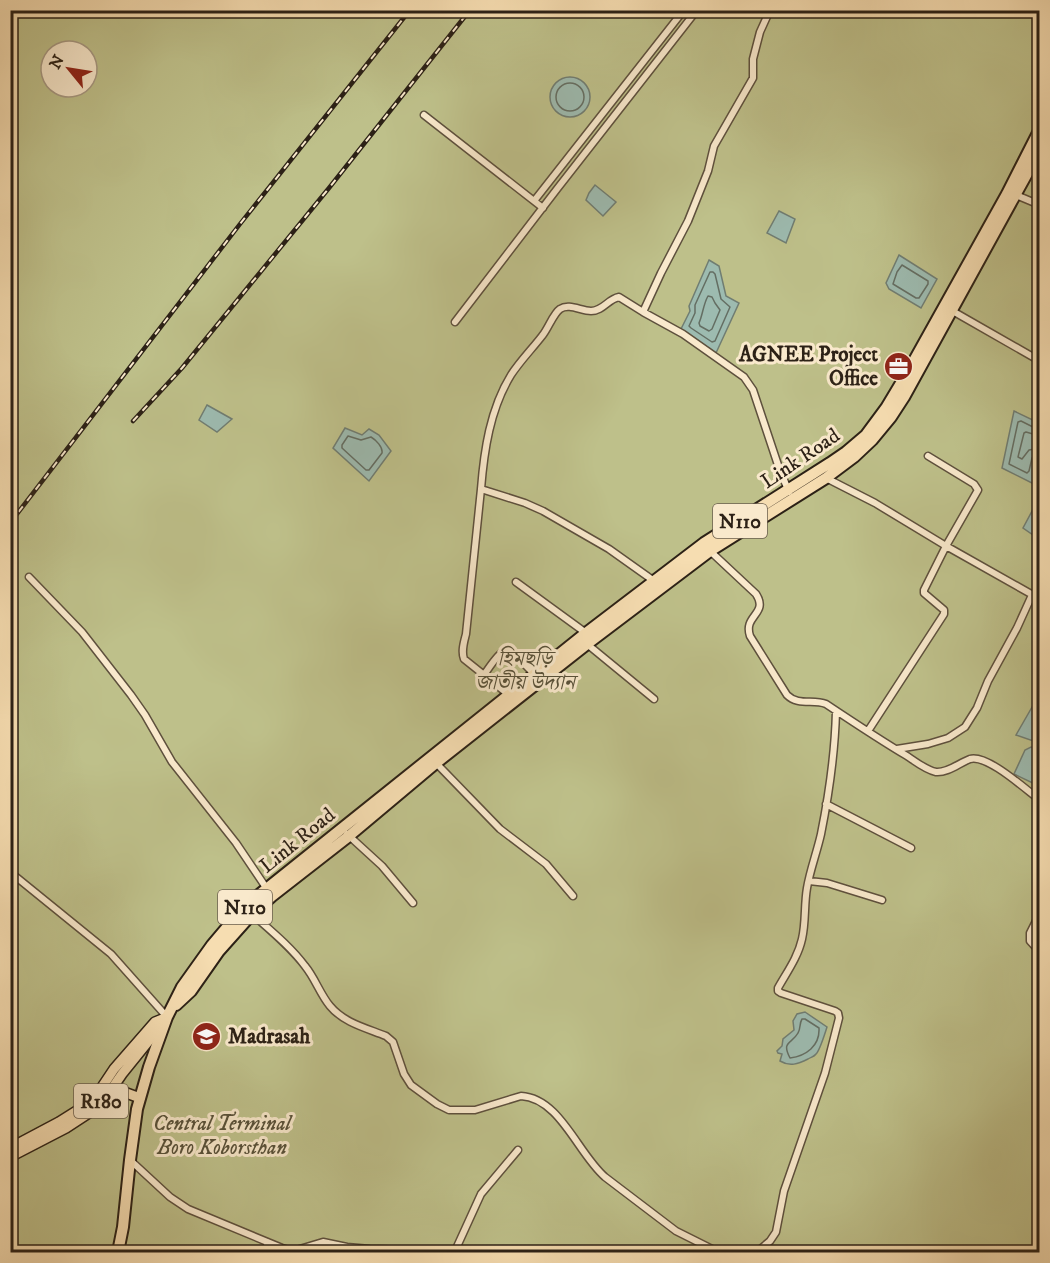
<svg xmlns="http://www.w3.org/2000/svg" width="1050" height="1263" font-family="'IM FELL DW Pica','Noto Serif Bengali',serif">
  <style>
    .green { fill: #bec08a; stroke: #757050; stroke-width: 1.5; fill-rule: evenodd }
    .water { fill: #9dbbb0; stroke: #707d72; stroke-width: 1.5 }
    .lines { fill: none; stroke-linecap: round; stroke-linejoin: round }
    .shore { stroke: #646e63; stroke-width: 1.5 }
    .minor-casing { stroke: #5e503d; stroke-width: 9 }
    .primary-casing { stroke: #2c2116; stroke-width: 12 }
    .trunk-casing { stroke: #2c2116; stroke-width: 14 }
    .minor { stroke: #f9e9cc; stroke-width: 6 }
    .primary { stroke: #f6ddb1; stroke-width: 9 }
    .trunk { stroke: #f6ddb1; stroke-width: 10 }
    .rail-casing { stroke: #2c2116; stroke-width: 4.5 }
    .rail { stroke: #f9e9cc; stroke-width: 2; stroke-dasharray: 7; stroke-linecap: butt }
    .labels { text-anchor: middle; stroke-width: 6; stroke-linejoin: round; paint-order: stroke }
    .shield { fill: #f9e9cc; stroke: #6a5d4d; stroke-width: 1.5 }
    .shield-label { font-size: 20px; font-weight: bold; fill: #2c2116 }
    .poi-label { font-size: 21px; font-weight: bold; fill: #2c2116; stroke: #f9e9cc; text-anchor: end }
    .street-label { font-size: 21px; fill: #2c2116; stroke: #f9e9cc }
    .park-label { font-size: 21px; font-style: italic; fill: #585139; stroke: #f9e9cc }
  </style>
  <rect width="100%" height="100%" fill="#f6ddb1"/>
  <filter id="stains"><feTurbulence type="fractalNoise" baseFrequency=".00333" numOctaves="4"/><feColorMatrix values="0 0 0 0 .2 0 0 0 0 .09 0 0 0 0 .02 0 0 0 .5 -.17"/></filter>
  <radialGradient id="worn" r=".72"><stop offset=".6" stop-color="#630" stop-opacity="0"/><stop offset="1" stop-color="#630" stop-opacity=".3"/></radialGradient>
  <!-- green -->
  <path class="green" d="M 10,11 L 1039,11 L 1039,1252 L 11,1252 ZM 51,51 L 87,51 L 87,87 L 51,87 Z"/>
  <!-- water -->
  <path class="water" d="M550 97a20 20 0 1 1 40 0a20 20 0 1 1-40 0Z
    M 595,185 L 616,202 L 603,216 L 586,200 L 589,193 Z
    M 779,211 L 795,219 L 786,243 L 767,233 Z
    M 899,255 L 937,279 L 921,308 L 889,289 L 886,283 Z
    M 709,260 L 719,266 L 726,296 L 739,303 L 716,353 L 681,329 L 690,311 L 689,306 Z
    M 207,405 L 232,419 L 217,432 L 199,420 Z
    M 1014,411 L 1039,423 L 1039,440 L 1034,484 L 1002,468 Z
    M 345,428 L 362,435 L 369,429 L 379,435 L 391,451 L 369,481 L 333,448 Z
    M 1039,498 L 1040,498 L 1039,539 L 1023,528 Z
    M 1039,695 L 1039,743 L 1016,735 Z
    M 1031,747 L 1039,751 L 1039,786 L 1014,774 L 1025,750 Z
    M 805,1012 L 827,1027 C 825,1033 820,1050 816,1054 C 814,1057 811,1057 808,1059 C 798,1064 790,1067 780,1061 L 782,1054 L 778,1053 L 777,1051 L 782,1046 L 783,1039 L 794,1030 L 793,1021 L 797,1014 Z"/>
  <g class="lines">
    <!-- shore -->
    <path class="shore" d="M556 97a14 14 0 1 1 28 0a14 14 0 1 1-28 0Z
      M 902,265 L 928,281 L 928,284 L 919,298 L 916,298 L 893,284 L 897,272 Z
      M 710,272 L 713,272 L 715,274 L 721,299 L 730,307 L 715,341 L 712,342 L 691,328 L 689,326 L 695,313 L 695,305 Z
      M 708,296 L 712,297 L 715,303 L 720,310 L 712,329 L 709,331 L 700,326 L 699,323 C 703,314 703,305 708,296 Z
      M 1040,428 L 1035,428 L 1021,421 L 1018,422 L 1009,464 L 1027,473 L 1029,471 L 1032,458 L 1036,456 L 1040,455
      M 348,436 L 361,440 L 371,437 C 376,440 383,447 382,453 L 369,470 L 366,470 L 342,448 L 342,445 Z
      M 1040,436 L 1026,432 L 1024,433 L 1018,457 L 1022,459 L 1029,450 L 1040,448
      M 802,1019 L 805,1019 L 819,1028 C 820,1046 806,1056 790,1058 C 781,1041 792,1044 798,1033 C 801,1028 799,1024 802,1019 Z"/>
    <defs>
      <path id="minor" d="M 424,115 L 543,208
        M 1016,195 L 1040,205
        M 534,201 L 684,10
        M 949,309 L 1040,361
        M 643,312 L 661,273 L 688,221 L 708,171 L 714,146 L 753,78 L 753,59 L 760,32 L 770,10
        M 455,322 L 557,189 L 697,10
        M 826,478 L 875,503 L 946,546 L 1040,599
        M 481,489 C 484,451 490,409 511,375 C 520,361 532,349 542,336 C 548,329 553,314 560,309 C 569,303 581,311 591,311 C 603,311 608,299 619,297 L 643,312 L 683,334 L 744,377 L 753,390 L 779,468 L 789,492
        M 710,551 L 756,594 C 769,614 743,615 750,636 L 787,695 C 798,706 813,699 826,704 C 853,722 880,740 907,756 C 916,762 926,770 936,772 C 948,773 959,763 970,759 C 987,754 1025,789 1040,800
        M 29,577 L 82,632 L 131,695 L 145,715 L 172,762 L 236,843 L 267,889
        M 516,582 L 586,633
        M 587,644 L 654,699
        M 484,675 C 488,669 498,654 503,652 C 512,649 528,668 534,674
        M 509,695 L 464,659 C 461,651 464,642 466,634 L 481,489 L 525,503 L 543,511 L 609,549 L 654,581
        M 868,731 L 944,614 L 944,610 L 924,593 L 924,590 L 946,546 L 978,490 L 974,484 L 928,456
        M 897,749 L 928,744 L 948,738 L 965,727 L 977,708 L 988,681 L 1017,628 L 1032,595
        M 436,763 L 500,829 L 546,864 L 573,896
        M 826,804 L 911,848
        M 347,834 L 382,866 L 413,903
        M 10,872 L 111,954 L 167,1017
        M 809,881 L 827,883 L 882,900
        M 1040,913 L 1030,933 L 1030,941 L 1040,952
        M 252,914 C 270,930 290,946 305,966 C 315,978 320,994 330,1006 C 344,1023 366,1028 386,1036 L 393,1042 L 404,1074 L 411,1085 L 437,1104 L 449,1110 L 475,1110 L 521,1096 C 560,1098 578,1154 605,1177 L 676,1231 L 718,1252
        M 130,1160 L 170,1197 L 188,1209 L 282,1248 L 293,1251 L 323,1242 L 347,1247 L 370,1249 L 407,1250 L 438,1252
        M 265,1252 L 268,1242
        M 449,1252 L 455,1251 L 481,1194 L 518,1150
        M 757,1252 L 770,1241 L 776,1232 L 784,1191 L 825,1073 L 839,1018 L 838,1013 L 835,1011 L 781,993 L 778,991 L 778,988 C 787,972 798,957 802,939 C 806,922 804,905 807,888 C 810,870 817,852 821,834 C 829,794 835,752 836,711"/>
      <path id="primary" d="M 109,1093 L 121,1091 L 140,1098
        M 10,1148 L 59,1122 L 86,1105 L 102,1087 L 114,1069 L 155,1022 L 165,1018
        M 10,1157 L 66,1128 L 92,1111 L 109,1093 L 122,1074 L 164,1022"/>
      <path id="trunk" d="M 176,1005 L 191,991 L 219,951 L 252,914 L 272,896 L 349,836 L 436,763 L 587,644 L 710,551 L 826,478 L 854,457 L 872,440 L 891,417 L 904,397 L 1040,150
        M 118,1252 L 123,1227 L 130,1160 L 137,1109 L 149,1067 L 167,1017 L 182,987 L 212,945 L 245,906 L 586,633 L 704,543 L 830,463 L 846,452 L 866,435 L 886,408 L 910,368 L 1007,194 L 1040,129"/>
    </defs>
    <!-- minor casing -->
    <use href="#minor" class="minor-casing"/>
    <!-- primary casing -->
    <use href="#primary" class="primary-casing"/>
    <!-- trunk casing -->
    <use href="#trunk" class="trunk-casing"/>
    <!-- minor -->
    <use href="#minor" class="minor"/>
    <!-- primary -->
    <use href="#primary" class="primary"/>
    <!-- trunk -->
    <use href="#trunk" class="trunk"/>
    <defs>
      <path id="rail" d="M 133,421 L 182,368 L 329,188 L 470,10
        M 10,523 L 240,224 L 410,10"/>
    </defs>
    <!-- rail casing -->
    <use href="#rail" class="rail-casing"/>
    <!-- rail -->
    <use href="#rail" class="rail"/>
  </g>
  <!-- icons -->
  <defs>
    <symbol id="office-disc" viewBox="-11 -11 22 22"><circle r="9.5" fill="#8f2418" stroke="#f9e9cc"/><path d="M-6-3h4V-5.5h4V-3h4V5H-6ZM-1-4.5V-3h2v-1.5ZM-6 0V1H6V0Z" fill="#fff"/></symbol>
    <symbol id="school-disc" viewBox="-11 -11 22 22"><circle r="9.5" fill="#8f2418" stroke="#f9e9cc"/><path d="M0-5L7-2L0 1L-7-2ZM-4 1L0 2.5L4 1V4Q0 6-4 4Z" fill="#fff"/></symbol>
  </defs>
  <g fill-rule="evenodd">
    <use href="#office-disc" x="882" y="350" width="33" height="33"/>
    <use href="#school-disc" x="190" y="1020" width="33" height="33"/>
  </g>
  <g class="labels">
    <!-- shield labels -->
    <g class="shield">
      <rect x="713" y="504" width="54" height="34" rx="4.5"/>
      <rect x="218" y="890" width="54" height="34" rx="4.5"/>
      <rect x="74" y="1084" width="54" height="34" rx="4.5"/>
    </g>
    <g class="shield-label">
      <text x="740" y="528">N110</text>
      <text x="245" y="914">N110</text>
      <text x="101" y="1108">R180</text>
    </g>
    <!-- poi labels -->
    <g class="poi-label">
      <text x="878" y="361">AGNEE Project<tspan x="878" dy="24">Office</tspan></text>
      <text x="228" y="1043" text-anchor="start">Madrasah</text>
    </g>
    <!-- street labels -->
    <g class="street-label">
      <text transform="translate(800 458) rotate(-34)" y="7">Link Road</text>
      <text transform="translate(297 840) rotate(-39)" y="7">Link Road</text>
    </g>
    <!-- park labels -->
    <g class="park-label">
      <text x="525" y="665">হিমছড়ি<tspan x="525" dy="24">জাতীয় উদ্যান</tspan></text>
      <text x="222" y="1130">Central Terminal<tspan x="222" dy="24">Boro Koborsthan</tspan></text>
    </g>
  </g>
  <!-- margin -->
  <rect width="1050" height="1263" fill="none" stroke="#f6ddb1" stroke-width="36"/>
  <rect x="12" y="12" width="1026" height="1239" fill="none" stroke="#2c2116" stroke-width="3"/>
  <rect x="18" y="18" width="1014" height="1227" fill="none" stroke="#2c2116" stroke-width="1.5"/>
  <!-- north arrow -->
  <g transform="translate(69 69) rotate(300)"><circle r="28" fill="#f9e9cc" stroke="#a79983" stroke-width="1.5"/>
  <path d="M0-4.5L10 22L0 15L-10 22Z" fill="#8f2418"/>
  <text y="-9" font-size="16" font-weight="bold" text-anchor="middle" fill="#2c2116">N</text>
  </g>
  <rect width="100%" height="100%" filter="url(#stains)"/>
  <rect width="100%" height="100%" fill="url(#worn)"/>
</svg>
